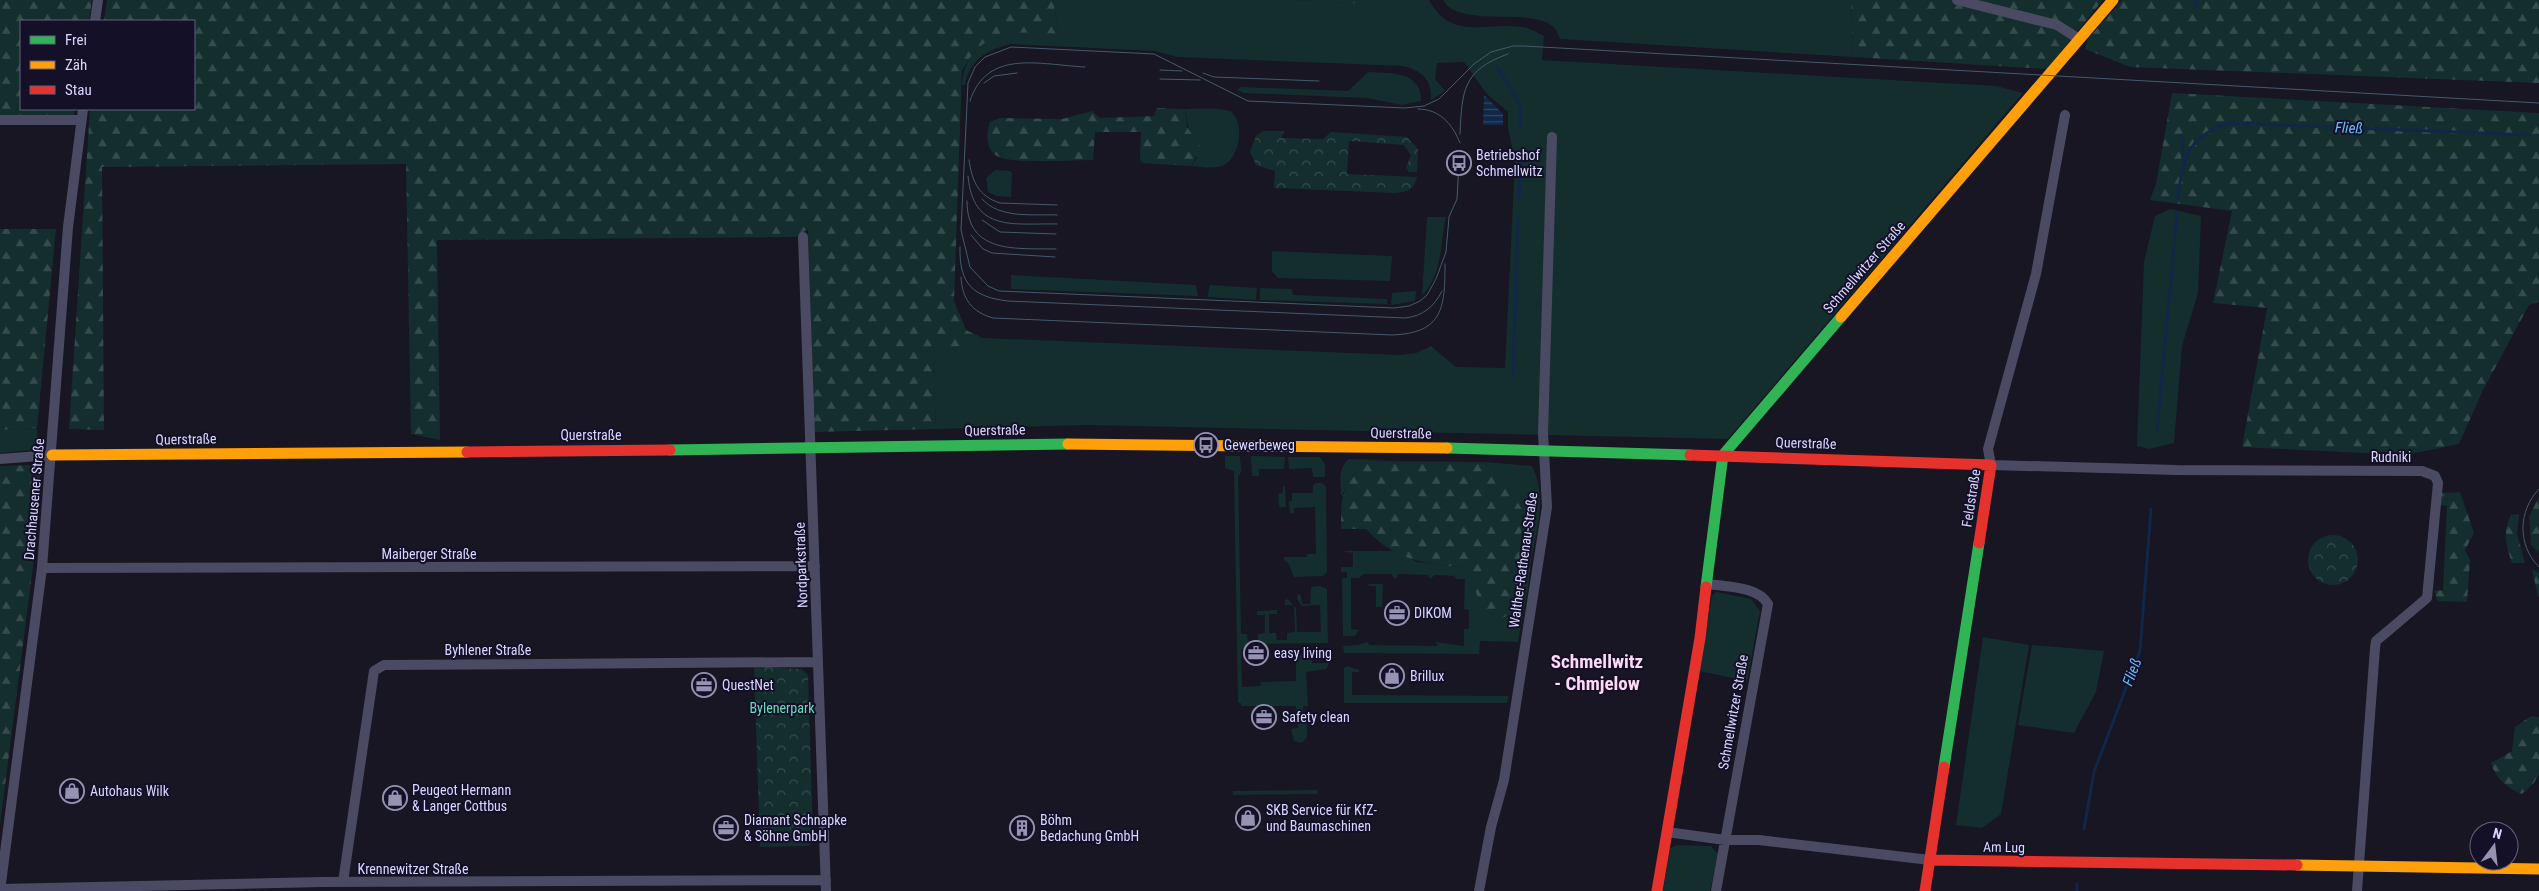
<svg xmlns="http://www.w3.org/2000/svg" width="2539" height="891" font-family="'Roboto Condensed',sans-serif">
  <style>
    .green { fill: #142e2d }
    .forest { fill: url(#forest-firs) }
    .park { fill: url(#park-crowns) }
    .water { fill: url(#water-rules) }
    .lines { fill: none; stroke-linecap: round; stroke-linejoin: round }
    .stream { stroke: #102749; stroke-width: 3 }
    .street { stroke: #4a4b63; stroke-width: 10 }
    .fast { stroke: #30b455; stroke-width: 11 }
    .slow { stroke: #ff9f0a; stroke-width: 11 }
    .jam { stroke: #e5322d; stroke-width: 11 }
    .tram { stroke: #435b6b; stroke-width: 1 }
    .labels { text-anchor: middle; stroke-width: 4; stroke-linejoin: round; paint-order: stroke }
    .poi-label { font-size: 14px; fill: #dad7ff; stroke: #131028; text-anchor: start }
    .street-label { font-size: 14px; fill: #dad7ff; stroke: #131028 }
    .park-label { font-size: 14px; fill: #62dfba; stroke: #131028 }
    .water-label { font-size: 15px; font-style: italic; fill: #66befe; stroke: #131028 }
    .district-label { font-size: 19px; font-weight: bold; fill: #ffd9f3; stroke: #131028 }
  </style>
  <defs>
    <pattern id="forest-firs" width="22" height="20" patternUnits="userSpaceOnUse" patternTransform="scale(1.25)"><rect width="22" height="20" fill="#142e2d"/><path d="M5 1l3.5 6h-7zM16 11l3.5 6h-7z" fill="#364c4c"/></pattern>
    <pattern id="park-crowns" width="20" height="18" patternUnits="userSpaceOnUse" patternTransform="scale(1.25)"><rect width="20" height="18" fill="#142e2d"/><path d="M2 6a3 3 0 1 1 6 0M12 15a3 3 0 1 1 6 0" fill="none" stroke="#364c4c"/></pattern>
    <pattern id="water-rules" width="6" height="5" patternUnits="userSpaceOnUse" patternTransform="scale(1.25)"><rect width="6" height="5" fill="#102749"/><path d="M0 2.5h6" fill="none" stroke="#324664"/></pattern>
  </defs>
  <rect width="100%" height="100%" fill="#171622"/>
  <!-- green -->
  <path class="green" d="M 1053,0 L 1296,0 L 1364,4 L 1364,0 L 1429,0 C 1451,41 1485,22 1522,27 C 1530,28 1537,33 1544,36 L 1542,60 L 1996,86 L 2023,93 L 1728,439 L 1088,425 L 936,429 L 933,355 L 983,338 L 1402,355 L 1416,353 L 1431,346 L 1456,367 L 1505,368 L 1515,161 L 1508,128 L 1508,112 L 1487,94 L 1464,62 L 1437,63 L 1435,79 L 1445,91 L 1431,100 C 1432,79 1422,71 1403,66 L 1177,57 L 1155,51 L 1011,44 C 987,50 970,59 965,85 L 962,85 C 963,57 983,36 1011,32 C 1026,29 1044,33 1059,34 Z
    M 1443,0 L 1851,0 L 1853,57 L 1560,39 C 1559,36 1557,31 1555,29 C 1538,5 1459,30 1443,0 Z
    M 1368,72 C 1390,73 1422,71 1421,101 L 1402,105 L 1367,98 L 1244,93 L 1237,90 L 1240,87 L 1348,91 Z
    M 1185,109 C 1195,109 1223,107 1231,112 C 1246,123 1239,160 1222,166 C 1212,169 1201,167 1191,166 L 1197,158 C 1193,141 1187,126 1185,109 Z
    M 995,170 L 1010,171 L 1012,173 L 1011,197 L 997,196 L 988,192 L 986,178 Z
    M 2170,209 L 2201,216 L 2198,293 L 2182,346 L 2174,443 L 2149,449 L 2137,446 L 2144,262 L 2155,216 Z
    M 1427,217 L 1446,217 C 1440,245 1443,273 1422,296 Z
    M 1272,251 L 1392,256 L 1390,281 L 1278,278 L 1272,271 Z
    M 1011,275 L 1196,285 L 1198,296 L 1011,289 Z
    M 1210,285 L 1257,288 L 1256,300 L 1207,297 Z
    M 1260,288 L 1292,289 L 1293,295 L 1387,299 L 1387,304 L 1260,300 Z
    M 1416,291 L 1415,301 L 1391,305 L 1392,293 Z
    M 37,428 L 38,447 L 32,450 L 0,453 L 0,430 Z
    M 1225,456 L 1240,456 L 1241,472 L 1238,477 L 1241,634 L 1247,634 L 1248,641 L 1258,641 L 1258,634 L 1265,633 L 1265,615 L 1257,615 L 1257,611 L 1277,610 L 1277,614 L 1269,614 L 1269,633 L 1276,633 L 1277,640 L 1287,640 L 1287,633 L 1295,632 L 1294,605 L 1285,605 L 1285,600 L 1288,599 L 1296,608 L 1297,632 L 1321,632 L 1320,605 L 1302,606 L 1297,599 L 1298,594 L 1301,595 L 1302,604 L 1310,604 L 1311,587 L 1319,586 L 1327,589 L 1328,643 L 1260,644 L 1260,649 L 1241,649 L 1242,687 L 1260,686 L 1261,682 L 1296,681 L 1296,655 L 1312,654 L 1312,663 L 1326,663 L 1326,654 L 1331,654 L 1329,664 L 1326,669 L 1306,672 L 1308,706 L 1303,706 L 1303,714 L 1308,715 L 1308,719 L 1297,719 L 1296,706 L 1241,706 L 1241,703 L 1238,703 L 1234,471 L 1225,468 Z
    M 1251,456 L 1285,457 L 1284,469 L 1259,469 L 1259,476 L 1252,476 Z
    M 1288,457 L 1320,457 L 1325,464 L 1325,477 L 1313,477 L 1312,468 L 1289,469 Z
    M 1349,459 L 1395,460 L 1365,461 L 1352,477 L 1341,497 C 1341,483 1337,468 1349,459 Z
    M 1484,462 L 1532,466 C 1548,498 1536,533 1530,566 L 1519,539 L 1509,490 Z
    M 1316,483 L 1322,483 L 1326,487 L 1327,572 L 1323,576 L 1294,577 L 1289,564 L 1284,560 L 1284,557 L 1307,557 L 1307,554 L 1316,554 L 1315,507 L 1294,508 L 1294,513 L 1290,513 L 1289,501 L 1292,501 L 1292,493 L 1313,493 L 1313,485 Z
    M 1283,486 L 1285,486 L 1286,507 L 1279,507 L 1278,494 L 1283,493 Z
    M 1342,551 L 1395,551 L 1417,562 L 1467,568 L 1505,617 L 1528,587 L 1518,642 L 1480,641 L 1479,654 L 1344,653 L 1343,646 L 1358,645 L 1368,642 L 1369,645 L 1438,646 L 1435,642 L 1464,646 L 1464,629 L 1469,629 L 1469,610 L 1464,609 L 1465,579 L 1457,579 L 1454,576 L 1435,575 L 1430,579 L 1428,575 L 1398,574 L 1397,578 L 1394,578 L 1391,574 L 1364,574 L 1359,578 L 1351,578 L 1351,629 L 1359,630 L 1355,636 L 1343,636 L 1342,578 L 1347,578 L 1347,572 L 1341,572 L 1341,567 L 1353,567 L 1353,553 Z
    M 1369,584 L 1383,584 L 1382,607 L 1376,607 L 1376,586 L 1368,586 Z
    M 1716,592 L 1751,599 L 1760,611 L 1747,681 L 1699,671 L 1712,596 Z
    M 1425,606 L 1443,606 L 1443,615 L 1425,614 Z
    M 1983,637 L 2029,645 L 2001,814 L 1982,828 L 1956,825 Z
    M 2032,645 L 2104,651 L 2096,692 L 2074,733 L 2018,725 Z
    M 1347,666 L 1359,670 L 1359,672 L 1352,672 L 1352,695 L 1509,696 L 1507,703 L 1344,703 L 1344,668 Z
    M 1298,722 L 1307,722 L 1307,737 L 1302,743 L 1294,741 L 1291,729 L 1298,728 Z
    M 1317,790 L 1317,794 L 1233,795 L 1233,791 Z
    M 1677,845 L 1711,846 L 1718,854 L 1710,891 L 1663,891 L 1670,848 Z"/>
  <!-- forest -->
  <path class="forest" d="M 0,0 L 92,0 L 89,21 L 21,21 L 21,109 L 75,109 L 74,115 L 0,115 Z
    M 107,0 L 1053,0 L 1059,34 C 1016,32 985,26 962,71 L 954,301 L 966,330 L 983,338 L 933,355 L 936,429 L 814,432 L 808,229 L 796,237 L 437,240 L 440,440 L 411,434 L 406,164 L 102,167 L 104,430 L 69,429 L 90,109 L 194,109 L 194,21 L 104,21 Z
    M 1296,0 L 1364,0 L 1364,4 Z
    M 1851,0 L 2103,0 L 2047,69 L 1853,57 Z
    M 2122,0 L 2539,0 L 2539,83 L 2130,67 L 2085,49 L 2088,39 Z
    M 2172,93 L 2539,113 L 2539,302 L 2529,305 L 2482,392 L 2459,444 L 2405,455 L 2242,447 L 2267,308 L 2213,303 L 2232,211 L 2150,200 L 2156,184 Z
    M 1157,108 L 1185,109 L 1187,127 L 1201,148 L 1191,166 L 1142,163 L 1140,160 L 1141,132 L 1095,132 L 1093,160 C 1072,160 1016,164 999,157 C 985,151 986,133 990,122 L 1000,118 L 1062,119 L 1092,111 L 1100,118 L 1154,116 Z
    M 0,229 L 56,229 L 37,428 L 0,430 Z
    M 1365,461 L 1484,462 L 1509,490 L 1526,515 L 1519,539 L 1530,566 L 1528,587 L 1505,617 L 1486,617 L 1466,568 C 1425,563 1396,562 1366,529 L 1341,529 C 1341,493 1342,489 1365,461 Z
    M 34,465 L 40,470 L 39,519 L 0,825 L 0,466 Z
    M 2460,492 L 2474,533 L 2465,550 L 2470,560 L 2467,602 L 2438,601 L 2434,591 L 2443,590 L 2447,506 L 2440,505 L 2441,493 Z
    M 2539,496 L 2539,553 L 2531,545 L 2529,517 Z
    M 2519,514 L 2517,534 L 2525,563 L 2512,563 C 2506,545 2502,532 2511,515 Z
    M 2532,569 L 2539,573 L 2539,597 L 2538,597 Z
    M 2531,716 L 2539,717 L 2539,773 L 2534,783 L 2522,794 C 2508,789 2495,778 2491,763 L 2512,751 L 2515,727 Z"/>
  <!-- park -->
  <path class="park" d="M 1263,131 L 1285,131 L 1281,138 L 1323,139 L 1331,132 L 1407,137 L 1418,149 L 1417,172 L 1409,172 L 1406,167 L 1411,155 L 1404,145 L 1349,141 L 1347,174 L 1417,177 C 1414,190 1407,192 1395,193 L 1274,188 L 1275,171 L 1256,165 L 1250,152 L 1256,136 Z
    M2308 560a25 25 0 1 1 50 0a25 25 0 1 1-50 0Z
    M 754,667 L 802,669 L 808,675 L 813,838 L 811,844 L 808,846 L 760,847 Z"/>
  <!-- water -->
  <path class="water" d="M 1484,95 L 1503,114 L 1503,125 L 1483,125 Z"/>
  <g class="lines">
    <!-- stream -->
    <path class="stream" d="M 2195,7 L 2196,0
      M 1497,67 L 1520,105 L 1520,125
      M 2182,135 L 2183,161
      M 1519,198 L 1521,161
      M 2178,198 C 2182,158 2189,134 2231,123 L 2531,135
      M 1513,377 L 1518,218
      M 2157,430 L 2177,213
      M 2084,829 L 2094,772 L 2140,651 L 2151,509
      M 2077,891 L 2077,884"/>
    <!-- street -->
    <path class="street" d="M 1957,0 L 2057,25 L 2079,39
      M 95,21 L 98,0
      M 2065,115 L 2036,274 L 1988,449 L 1991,465 L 2177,470 L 2422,471 L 2435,476 L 2438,483 L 2427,598 L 2382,636 L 2376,641 L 2375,648 L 2357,891
      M 0,120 L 81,120
      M 803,237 L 826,891
      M 0,459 L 52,455
      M 42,568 L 815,566
      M 1708,584 C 1726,587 1758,586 1768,604 L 1716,891
      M 1667,832 L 1725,840 L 1759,840 L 1930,860
      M 343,882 L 374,671 L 384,665 L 818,662
      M 0,889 L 323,882 L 826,880
      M 0,891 L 42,568 L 68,227 L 83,109
      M 1479,891 L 1491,827 L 1504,780 L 1547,507 L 1543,433 L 1552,137"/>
    <!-- fast -->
    <path class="fast" d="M 1447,448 L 1690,455
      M 670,450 L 1068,444
      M 1706,587 L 1723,455 L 1841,317
      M 1944,767 L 1979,543"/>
    <!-- slow -->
    <path class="slow" d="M 1841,317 L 2113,0
      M 1068,444 L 1447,448
      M 52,455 L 467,452
      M 2297,865 L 2539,869"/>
    <!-- jam -->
    <path class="jam" d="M 467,452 L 670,450
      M 1690,455 L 1991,465 L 1979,543
      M 1930,860 L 2297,865
      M 1657,891 L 1700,638 L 1706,587
      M 1925,891 L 1944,767"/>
    <!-- tram -->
    <path class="tram" d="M 1160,70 L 1182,71
      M 1203,73 L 1214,77 L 1319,81
      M 1160,79 L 1200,80
      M 984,83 L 994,76 L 1017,73
      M 970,101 C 987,48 1041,65 1085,67
      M 1418,109 C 1439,109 1452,123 1460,143
      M 1460,134 C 1462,90 1463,70 1508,54
      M 969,160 C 972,181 978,196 1000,203 L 1057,205
      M 1459,163 L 1457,199 L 1449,217 L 1446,252 L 1436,279 L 1427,295 L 1420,301 L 1409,306 L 1394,308 L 999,291 L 988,286 L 970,267 L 961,230 L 968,83 L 975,67 L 985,57 L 1011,47 L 1154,54 L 1248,101 L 1405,108 L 1424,106 L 1439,99 L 1474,64 L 1491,52 L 1513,46 L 1524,46 L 2539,103
      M 968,176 C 973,233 1014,223 1057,224
      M 982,199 C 1000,219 1032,214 1057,215
      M 967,201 C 967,255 1017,248 1056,249
      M 982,220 L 1000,232 L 1056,234
      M 971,235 L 983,249 L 992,253 L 1055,257
      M 960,247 C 959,284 973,297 1008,301 L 1405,318 C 1423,316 1434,307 1442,291
      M 961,277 C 962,299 972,312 993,318 L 1392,335 C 1443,333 1445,308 1445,264
      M 2539,489 C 2518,511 2517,545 2539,567"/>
  </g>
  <!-- icons -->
  <defs>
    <symbol id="bus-ring" viewBox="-11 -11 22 22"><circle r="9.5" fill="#131028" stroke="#9693b2" stroke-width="1.5"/><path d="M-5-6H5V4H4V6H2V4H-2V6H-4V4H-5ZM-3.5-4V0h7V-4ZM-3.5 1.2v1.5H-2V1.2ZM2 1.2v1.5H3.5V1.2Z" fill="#9693b2"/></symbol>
    <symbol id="office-ring" viewBox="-11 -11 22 22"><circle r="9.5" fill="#131028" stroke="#9693b2" stroke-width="1.5"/><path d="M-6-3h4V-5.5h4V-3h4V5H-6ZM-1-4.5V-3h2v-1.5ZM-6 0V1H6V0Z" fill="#9693b2"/></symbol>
    <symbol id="shop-ring" viewBox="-11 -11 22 22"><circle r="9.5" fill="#131028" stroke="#9693b2" stroke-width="1.5"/><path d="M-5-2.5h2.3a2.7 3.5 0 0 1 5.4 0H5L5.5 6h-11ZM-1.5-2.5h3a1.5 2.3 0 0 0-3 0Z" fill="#9693b2"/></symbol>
    <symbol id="building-ring" viewBox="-11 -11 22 22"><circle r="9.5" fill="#131028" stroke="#9693b2" stroke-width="1.5"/><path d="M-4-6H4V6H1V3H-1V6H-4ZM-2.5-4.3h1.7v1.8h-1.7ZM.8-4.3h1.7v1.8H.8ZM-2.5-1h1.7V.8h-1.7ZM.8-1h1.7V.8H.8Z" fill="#9693b2"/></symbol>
  </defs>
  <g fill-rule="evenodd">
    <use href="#bus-ring" x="1445" y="149" width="28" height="28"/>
    <use href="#bus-ring" x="1192" y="431" width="28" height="28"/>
    <use href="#office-ring" x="1383" y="599" width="28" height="28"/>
    <use href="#office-ring" x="1242" y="639" width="28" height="28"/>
    <use href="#shop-ring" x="1378" y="662" width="28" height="28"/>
    <use href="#office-ring" x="690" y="671" width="28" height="28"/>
    <use href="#office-ring" x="1250" y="703" width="28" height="28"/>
    <use href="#shop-ring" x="58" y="777" width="28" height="28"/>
    <use href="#shop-ring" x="381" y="784" width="28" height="28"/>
    <use href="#shop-ring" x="1234" y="804" width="28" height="28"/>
    <use href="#office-ring" x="712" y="814" width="28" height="28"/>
    <use href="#building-ring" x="1008" y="814" width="28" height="28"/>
  </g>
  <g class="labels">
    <!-- poi labels -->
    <g class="poi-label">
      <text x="1476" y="160">Betriebshof<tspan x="1476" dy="16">Schmellwitz</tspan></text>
      <text x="1224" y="450">Gewerbeweg</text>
      <text x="1414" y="618">DIKOM</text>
      <text x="1274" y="658">easy living</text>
      <text x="1410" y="681">Brillux</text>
      <text x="722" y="690">QuestNet</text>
      <text x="1282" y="722">Safety clean</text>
      <text x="412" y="795">Peugeot Hermann<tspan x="412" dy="16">&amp; Langer Cottbus</tspan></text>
      <text x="90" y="796">Autohaus Wilk</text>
      <text x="1266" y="815">SKB Service für KfZ-<tspan x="1266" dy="16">und Baumaschinen</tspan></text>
      <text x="744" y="825">Diamant Schnapke<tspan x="744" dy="16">&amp; Söhne GmbH</tspan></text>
      <text x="1040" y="825">Böhm<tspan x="1040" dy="16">Bedachung GmbH</tspan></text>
    </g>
    <!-- street labels -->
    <g class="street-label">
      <text transform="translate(1864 267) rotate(-49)" y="5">Schmellwitzer Straße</text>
      <text transform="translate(995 430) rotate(-1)" y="5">Querstraße</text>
      <text transform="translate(1401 433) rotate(1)" y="5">Querstraße</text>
      <text x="591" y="440">Querstraße</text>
      <text transform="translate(186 439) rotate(-1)" y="5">Querstraße</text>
      <text transform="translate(1806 443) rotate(2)" y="5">Querstraße</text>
      <text x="2391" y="462">Rudniki</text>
      <text transform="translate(1971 498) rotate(-81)" y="5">Feldstraße</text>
      <text transform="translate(34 499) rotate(-85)" y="5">Drachhausener Straße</text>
      <text x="429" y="559">Maiberger Straße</text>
      <text transform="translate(1523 560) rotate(-82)" y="5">Walther-Rathenau-Straße</text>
      <text transform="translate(801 565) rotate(-92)" y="5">Nordparkstraße</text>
      <text x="488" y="655">Byhlener Straße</text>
      <text transform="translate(1733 712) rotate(-80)" y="5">Schmellwitzer Straße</text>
      <text transform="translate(2004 847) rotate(1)" y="5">Am Lug</text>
      <text x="413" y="874">Krennewitzer Straße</text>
    </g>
    <!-- park labels -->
    <g class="park-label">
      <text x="782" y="713">Bylenerpark</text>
    </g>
    <!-- water labels -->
    <g class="water-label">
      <text transform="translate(2349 128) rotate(2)" y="5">Fließ</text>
      <text transform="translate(2132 672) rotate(-69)" y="5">Fließ</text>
    </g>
    <!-- district labels -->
    <g class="district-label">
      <text x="1597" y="668">Schmellwitz<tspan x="1597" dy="22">- Chmjelow</tspan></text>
    </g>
  </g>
  <!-- legend -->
  <rect x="20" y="20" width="175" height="90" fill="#131028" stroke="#63607e"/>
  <rect x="30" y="36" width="25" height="8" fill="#30b455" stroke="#63607e"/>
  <text x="65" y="45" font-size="15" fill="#dad7ff">Frei</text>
  <rect x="30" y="61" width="25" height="8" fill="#ff9f0a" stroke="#63607e"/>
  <text x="65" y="70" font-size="15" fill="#dad7ff">Zäh</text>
  <rect x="30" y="86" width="25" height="8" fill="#e5322d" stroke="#63607e"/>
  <text x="65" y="95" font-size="15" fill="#dad7ff">Stau</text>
  <!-- north arrow -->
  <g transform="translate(2494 846) rotate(15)"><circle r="24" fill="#131028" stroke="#63607e"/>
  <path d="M0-4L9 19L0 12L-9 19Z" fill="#9693b2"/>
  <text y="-8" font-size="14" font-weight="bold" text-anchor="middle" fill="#dad7ff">N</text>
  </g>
</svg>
